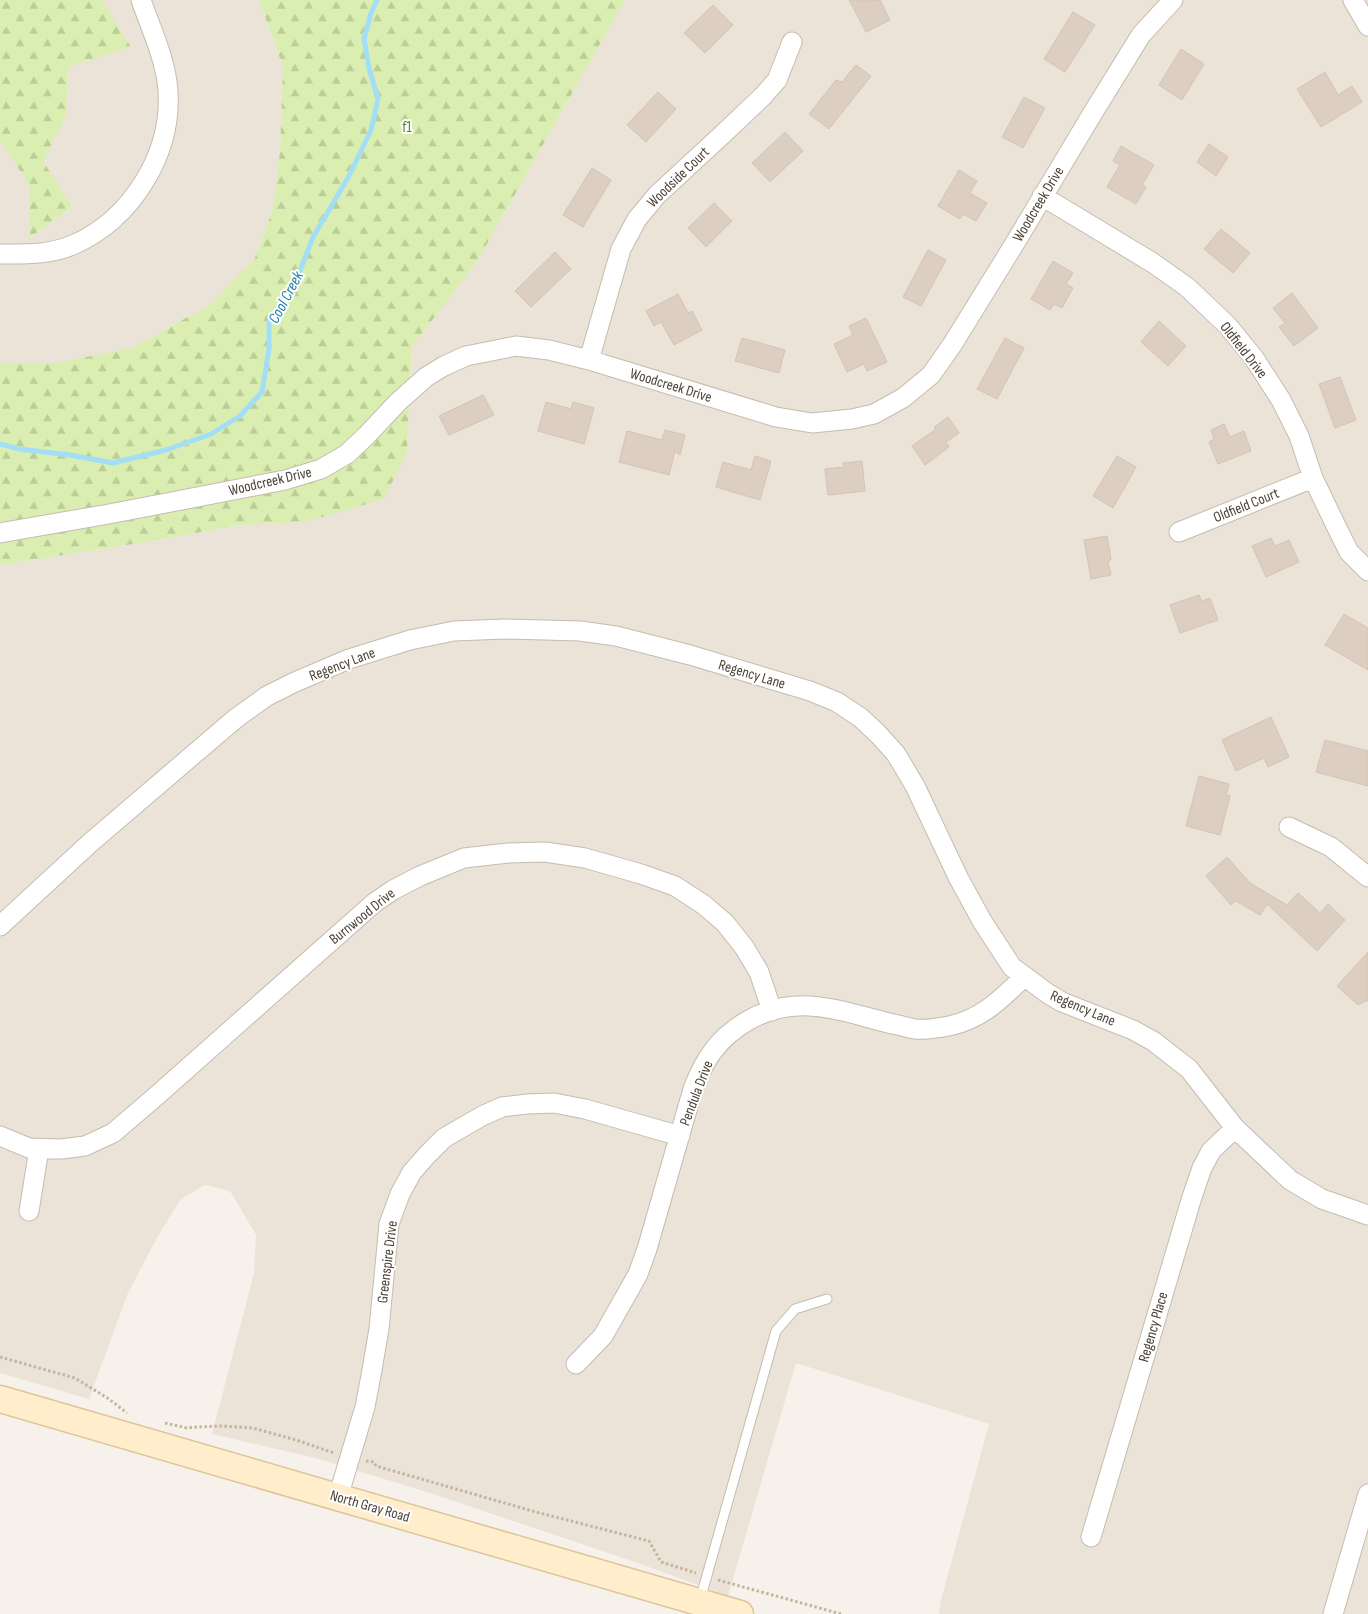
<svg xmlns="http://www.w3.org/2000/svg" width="1368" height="1614" font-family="'Sofia Sans Condensed',sans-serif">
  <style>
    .residential { fill: #ebe3d8 }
    .forest { fill: url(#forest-firs) }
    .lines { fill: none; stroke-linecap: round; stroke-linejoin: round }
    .stream { stroke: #a3def7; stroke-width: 5 }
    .building { fill: #dccfc2; stroke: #d5c3b1 }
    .lane-casing { stroke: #c6bbaf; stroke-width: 11 }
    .street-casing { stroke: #c6bbaf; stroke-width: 21 }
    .secondary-casing { stroke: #ddc499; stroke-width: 29 }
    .path { stroke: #c6b39c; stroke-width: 3; stroke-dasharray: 2.5 2.5; stroke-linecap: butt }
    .lane { stroke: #fff; stroke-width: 9 }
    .street { stroke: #fff; stroke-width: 19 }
    .secondary { stroke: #ffedcc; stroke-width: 26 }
    .labels { text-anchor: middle; stroke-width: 4; stroke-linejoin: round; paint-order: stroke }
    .park-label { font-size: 15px; fill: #507e23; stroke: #fff }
    .street-label { font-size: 15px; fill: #4c4237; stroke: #fff }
    .water-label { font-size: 16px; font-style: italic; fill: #227ea8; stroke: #fff }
  </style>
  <defs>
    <pattern id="forest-firs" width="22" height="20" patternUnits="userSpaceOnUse" patternTransform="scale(1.25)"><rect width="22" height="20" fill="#d9eeb0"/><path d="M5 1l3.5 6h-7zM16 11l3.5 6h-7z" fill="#bccd98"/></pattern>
  </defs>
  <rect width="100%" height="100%" fill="#f6f2eb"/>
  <!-- residential -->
  <path class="residential" d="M 102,0 L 259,0 L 283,67 L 280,151 L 273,210 L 254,260 L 211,304 L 132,348 L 55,363 L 0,363 L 0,141 L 30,186 L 31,237 L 44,228 L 72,207 L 42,161 L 66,116 L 68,67 L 131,47 Z
    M 626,0 L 1368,0 L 1368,1614 L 939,1614 L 941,1600 L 989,1424 L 796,1363 L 728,1596 L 635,1562 L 430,1493 L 319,1459 L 212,1434 L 254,1273 L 256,1235 L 230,1191 L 205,1185 L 180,1200 L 158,1236 L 128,1293 L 89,1399 L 0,1373 L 0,565 L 152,541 L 240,525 L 305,522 L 407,452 L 412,346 L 475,265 L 617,14 Z"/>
  <!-- forest -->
  <path class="forest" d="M 0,0 L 102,0 L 131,47 L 68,67 L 66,116 L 43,161 L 72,207 L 44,228 L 30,237 L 30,186 L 0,141 Z
    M 259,0 L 626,0 L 617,14 L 475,265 L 412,346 L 407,452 L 384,499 L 305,522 L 240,525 L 152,541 L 0,565 L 0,363 L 55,363 L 132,348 L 211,304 L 254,260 L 273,210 L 280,151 L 283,67 Z"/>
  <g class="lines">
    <!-- stream -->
    <path class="stream" d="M 0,444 L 19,449 L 70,455 L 113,463 L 166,450 L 211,434 L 240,416 L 262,392 L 269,349 L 269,322 L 298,276 L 313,237 L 348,178 L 371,130 L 378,99 L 369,68 L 364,39 L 371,13 L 377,0"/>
  </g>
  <!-- building -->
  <path class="building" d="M 849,0 L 880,0 L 890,20 L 866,32 Z
    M 713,5 L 733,25 L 705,53 L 684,33 Z
    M 1073,12 L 1095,25 L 1065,72 L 1044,59 Z
    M 1181,49 L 1204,64 L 1182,100 L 1159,85 Z
    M 856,65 L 871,76 L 829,129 L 809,114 L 836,80 L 842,82 Z
    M 1325,72 L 1338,95 L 1352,86 L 1362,102 L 1321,127 L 1297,89 Z
    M 658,92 L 676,109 L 646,142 L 627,125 Z
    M 1024,97 L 1045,108 L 1023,148 L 1002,137 Z
    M 785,132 L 803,151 L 770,182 L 752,163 Z
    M 1209,144 L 1228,157 L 1216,176 L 1197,162 Z
    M 1121,146 L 1154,165 L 1142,185 L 1146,187 L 1136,204 L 1107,187 L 1120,165 L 1113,161 Z
    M 592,168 L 611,180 L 583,227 L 563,215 Z
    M 959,170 L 977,181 L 970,193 L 987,203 L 976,221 L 963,214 L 960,219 L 938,206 Z
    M 714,203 L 732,221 L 706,247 L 688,228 Z
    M 1221,229 L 1250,253 L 1233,273 L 1204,249 Z
    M 928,250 L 946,260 L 921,306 L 903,297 Z
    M 555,252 L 571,269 L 531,307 L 515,291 Z
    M 1053,261 L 1073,273 L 1066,284 L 1073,288 L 1062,308 L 1054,304 L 1050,310 L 1031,299 Z
    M 1292,293 L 1318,328 L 1294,346 L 1279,327 L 1285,323 L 1273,308 Z
    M 678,294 L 688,313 L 692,311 L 702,330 L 674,345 L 661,322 L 654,326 L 646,311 Z
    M 866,318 L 887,362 L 867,371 L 864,364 L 847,372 L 834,344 L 853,335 L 849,326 Z
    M 1159,321 L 1186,346 L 1168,366 L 1141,342 Z
    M 742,338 L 785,350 L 779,373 L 735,361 Z
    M 1005,338 L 1024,348 L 997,399 L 977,389 Z
    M 1340,377 L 1356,420 L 1335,428 L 1319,384 Z
    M 483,395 L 494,415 L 449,435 L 439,416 Z
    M 546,402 L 571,409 L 573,402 L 594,408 L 584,444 L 538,431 Z
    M 948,417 L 959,433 L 946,442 L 949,447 L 925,465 L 912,446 L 936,429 L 934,427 Z
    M 1224,424 L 1230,437 L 1244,431 L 1251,451 L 1218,464 L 1209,442 L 1214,439 L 1211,430 Z
    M 665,430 L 685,435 L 680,455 L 675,451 L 669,475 L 619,462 L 627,431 L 662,440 Z
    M 755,456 L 771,461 L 760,500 L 716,487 L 723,462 L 751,470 Z
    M 1117,456 L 1136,467 L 1113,508 L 1093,496 Z
    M 862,461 L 865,491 L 828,495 L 825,469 L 844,467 L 843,463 Z
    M 1107,536 L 1111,559 L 1108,562 L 1111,575 L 1091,579 L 1084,540 Z
    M 1271,538 L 1275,546 L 1289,540 L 1299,562 L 1266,577 L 1252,546 Z
    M 1199,595 L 1202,601 L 1210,598 L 1218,620 L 1180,633 L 1170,605 Z
    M 1344,614 L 1368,628 L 1368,670 L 1325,645 Z
    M 1271,717 L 1289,757 L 1268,767 L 1264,758 L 1236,771 L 1222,740 Z
    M 1325,740 L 1368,751 L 1368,786 L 1316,772 Z
    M 1199,776 L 1229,784 L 1226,795 L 1230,796 L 1220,835 L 1186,826 Z
    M 1227,857 L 1250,883 L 1287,905 L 1298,893 L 1320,913 L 1328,904 L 1345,920 L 1317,951 L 1267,904 L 1260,915 L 1236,901 L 1231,905 L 1206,876 Z
    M 1368,952 L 1368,1000 L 1358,1005 L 1337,986 Z"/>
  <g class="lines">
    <defs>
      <path id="lane" d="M 700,1600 L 776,1331 L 795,1309 L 827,1299"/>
      <path id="street" d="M 1353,0 L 1368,26
        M 1042,196 L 1153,263 L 1187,287 L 1228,326 L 1254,358 L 1281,400 L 1299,436 L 1313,478 L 1338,530 L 1349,552 L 1368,571
        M 0,254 C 26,254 51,255 75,244 C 132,218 172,154 168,91 C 166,60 151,29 141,0
        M 589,360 L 621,249 L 637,219 L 657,195 L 723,134 L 763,96 L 777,80 L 792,42
        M 1179,532 L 1313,478
        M 0,533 L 109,514 L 285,480 L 321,469 L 347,454 L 367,435 L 398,402 L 426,377 L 444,366 L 466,356 L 516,346 L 549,350 L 589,360 L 776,417 L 812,423 L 852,419 L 874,414 L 903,398 L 931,375 L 952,345 L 1015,243 L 1094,111 L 1141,35 L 1173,0
        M 1289,827 L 1331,847 L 1368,877
        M 0,926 L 90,843 L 235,719 L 267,696 L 295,682 L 349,659 L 410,640 L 454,631 L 505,629 L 580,631 L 616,636 L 690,655 L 810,691 L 837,702 L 861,718 L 878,734 L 896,754 L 915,786 L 958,877 L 982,921 L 1012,967 L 1047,993 L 1062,1002 L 1133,1030 L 1153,1041 L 1189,1069 L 1235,1128 L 1290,1180 L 1322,1199 L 1368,1215
        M 0,1136 L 29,1148 L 61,1149 L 85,1146 L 113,1133 L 154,1098 L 374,903 L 393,890 L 420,876 L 464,858 L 508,853 L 545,852 L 585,858 L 641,874 L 675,886 L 704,905 L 725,923 L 744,947 L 759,972 L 772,1011
        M 29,1211 L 39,1149
        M 576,1364 L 603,1336 L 638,1274 L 647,1249 L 693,1089 C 705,1058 719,1037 749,1020 C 799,992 842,1012 893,1024 C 900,1025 908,1028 915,1029 C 926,1030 939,1028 949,1026 C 982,1019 1001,999 1024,977
        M 338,1497 L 365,1407 L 372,1370 L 379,1329 L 389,1224 L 400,1194 L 412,1172 L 427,1155 L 444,1138 L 482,1116 L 502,1107 L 527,1104 L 554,1103 L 585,1109 L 680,1136
        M 1091,1537 L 1192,1197 L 1202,1168 L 1211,1151 L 1235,1128
        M 1333,1614 L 1368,1494"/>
      <path id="secondary" d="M 0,1399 L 740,1614"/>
    </defs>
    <!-- lane casing -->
    <use href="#lane" class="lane-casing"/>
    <!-- street casing -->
    <use href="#street" class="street-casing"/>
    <!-- secondary casing -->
    <use href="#secondary" class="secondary-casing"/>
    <!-- path -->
    <path class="path" d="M 0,1357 L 75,1378 L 109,1399 L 127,1413
      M 165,1423 L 187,1428 L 197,1427 L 222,1426 L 253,1428 L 296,1440 L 334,1453
      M 366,1461 L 374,1462 L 376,1466 L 536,1512 L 649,1541 L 661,1562 L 696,1573
      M 718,1580 L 841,1614"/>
    <!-- lane -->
    <use href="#lane" class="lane"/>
    <!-- street -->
    <use href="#street" class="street"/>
    <!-- secondary -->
    <use href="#secondary" class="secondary"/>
  </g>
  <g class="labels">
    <!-- park labels -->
    <g class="park-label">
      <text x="407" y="132">f1</text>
    </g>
    <!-- street labels -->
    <g class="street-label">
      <text transform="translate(678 177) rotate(-44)" y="5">Woodside Court</text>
      <text transform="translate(1038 204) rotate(-59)" y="5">Woodcreek Drive</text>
      <text transform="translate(1244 350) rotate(52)" y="5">Oldfield Drive</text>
      <text transform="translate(671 385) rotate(17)" y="5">Woodcreek Drive</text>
      <text transform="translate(270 481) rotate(-13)" y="5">Woodcreek Drive</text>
      <text transform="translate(1246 505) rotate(-22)" y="5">Oldfield Court</text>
      <text transform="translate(342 664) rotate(-21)" y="5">Regency Lane</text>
      <text transform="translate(752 674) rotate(17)" y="5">Regency Lane</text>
      <text transform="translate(362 916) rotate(-39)" y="5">Burnwood Drive</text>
      <text transform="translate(1083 1008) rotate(23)" y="5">Regency Lane</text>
      <text transform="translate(696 1093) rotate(-69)" y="5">Pendula Drive</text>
      <text transform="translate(387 1262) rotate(-83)" y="5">Greenspire Drive</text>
      <text transform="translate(1153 1327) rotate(-74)" y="5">Regency Place</text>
      <text transform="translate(370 1506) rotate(16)" y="5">North Gray Road</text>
    </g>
    <!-- water labels -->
    <g class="water-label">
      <text transform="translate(285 297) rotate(-62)" y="6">Cool Creek</text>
    </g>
  </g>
</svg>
